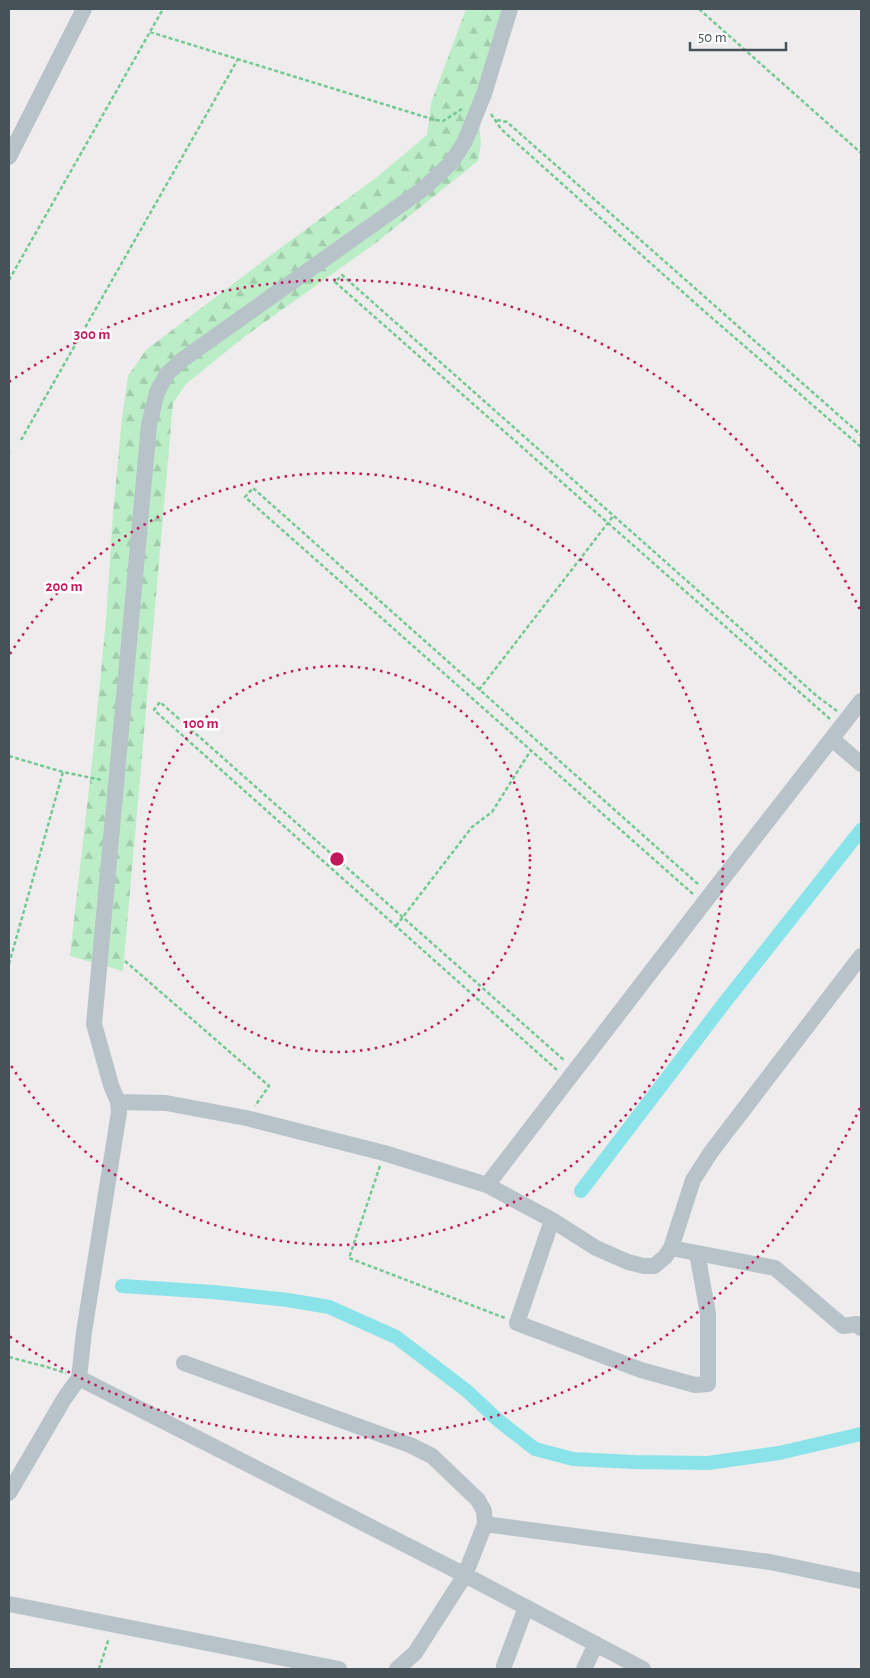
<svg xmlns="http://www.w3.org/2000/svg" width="870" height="1678" font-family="'Alegreya Sans',sans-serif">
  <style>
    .forest { fill: url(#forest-firs) }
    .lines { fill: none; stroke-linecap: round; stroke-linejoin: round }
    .canal { stroke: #89e3e8; stroke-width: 14 }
    .path { stroke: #74c993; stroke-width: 2.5; stroke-dasharray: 4 2.5; stroke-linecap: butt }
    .minor { stroke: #b8c3c9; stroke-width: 16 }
    .ring { fill: none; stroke: #c2185b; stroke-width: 2.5; stroke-dasharray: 2.5 5 }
    .centre { fill: #c2185b; stroke: #fff; stroke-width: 2.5 }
    .ring-label { font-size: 15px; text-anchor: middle; font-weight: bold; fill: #c2185b; stroke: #fff; stroke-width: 5; stroke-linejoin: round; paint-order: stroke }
  </style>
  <defs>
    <pattern id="forest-firs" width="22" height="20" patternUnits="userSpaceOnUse" patternTransform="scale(1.25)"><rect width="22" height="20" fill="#bbedc7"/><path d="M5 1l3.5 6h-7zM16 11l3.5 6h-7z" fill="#a2cdad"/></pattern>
  </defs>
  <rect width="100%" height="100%" fill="#efeced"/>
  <!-- forest -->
  <path class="forest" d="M 466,9 L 503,9 L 479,122 L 481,144 L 478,161 L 377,242 L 244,337 L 186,384 L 173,403 L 123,971 L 70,956 L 93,753 L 106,620 L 113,513 L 122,418 L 128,376 L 146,350 L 279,249 L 377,177 L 427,135 L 431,103 Z"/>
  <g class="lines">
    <!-- canal -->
    <path class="canal" d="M 581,1191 L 725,1002 L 861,830
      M 122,1286 L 213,1292 L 288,1300 L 329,1307 L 396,1337 L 467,1391 L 499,1421 L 535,1449 L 573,1459 L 634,1462 L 708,1463 L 779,1453 L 861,1434"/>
    <!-- path -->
    <path class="path" d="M 699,9 L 861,153
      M 150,32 L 435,120 L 443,121 L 462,109
      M 491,114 L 501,129 L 704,311 L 861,447
      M 497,120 L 507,122 L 861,435
      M 9,280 L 163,9
      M 21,440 L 238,59
      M 9,453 L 9,451
      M 479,690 L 614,515
      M 830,719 L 335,282 L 342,275 L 818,697 L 837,711
      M 9,756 L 63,772 L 102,780
      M 693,894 L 245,497 L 253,488 L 699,885
      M 396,926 L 472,827 L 492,812 L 531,750
      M 125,961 L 269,1086 L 255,1106
      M 9,964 L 63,772
      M 557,1070 L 154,710 L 160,702 L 565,1061
      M 380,1166 L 349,1258 L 505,1318
      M 9,1357 L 47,1367 L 66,1373
      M 99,1669 L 109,1638"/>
    <!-- minor -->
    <path class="minor" d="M 9,157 L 84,9
      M 832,739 L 861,764
      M 118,1102 L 166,1103 L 246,1118 L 384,1153 L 487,1185 L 552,1220 L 596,1248 L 628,1262 L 644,1266 L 654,1266 L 665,1257 L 671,1248 L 693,1180 L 711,1152 L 861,956
      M 487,1185 L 710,895 L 861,701
      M 552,1220 L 517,1323 L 641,1370 L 695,1385 L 708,1384 L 708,1314 L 697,1253
      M 671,1248 L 775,1268 L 843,1326 L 857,1324 L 861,1328
      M 184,1363 L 410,1445 L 432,1456 L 478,1500 L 484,1511 L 485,1524 L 465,1575 L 415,1653 L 397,1669
      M 79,1378 L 465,1575 L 643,1669
      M 9,1493 L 64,1399 L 79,1378 L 84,1332 L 119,1112 L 118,1102 L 111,1085 L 94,1024 L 149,425 L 157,392 L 167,374 L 182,360 L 423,189 L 451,163 L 465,141 L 484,94 L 510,9
      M 485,1524 L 770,1562 L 861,1581
      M 9,1604 L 339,1669
      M 504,1666 L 526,1607
      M 584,1669 L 596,1644"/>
  </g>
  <!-- distance rings -->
  <g class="ring">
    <circle cx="337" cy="859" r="193"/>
    <path d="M10 654A386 386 0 1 1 10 1064"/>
    <path d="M860 1108A579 579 0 0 1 9 1336M9 382A579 579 0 0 1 860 610"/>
  </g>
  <circle cx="337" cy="859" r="8" class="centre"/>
  <g class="ring-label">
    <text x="92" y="339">300 m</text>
    <text x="64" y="591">200 m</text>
    <text x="201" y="728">100 m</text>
  </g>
  <!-- border -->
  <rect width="870" height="1678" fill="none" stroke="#455359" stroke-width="20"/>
  <!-- scale -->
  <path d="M690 42v8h96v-8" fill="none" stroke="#455359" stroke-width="2.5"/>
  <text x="698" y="42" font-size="15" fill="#455359" stroke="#ffffff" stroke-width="4" paint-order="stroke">50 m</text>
</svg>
